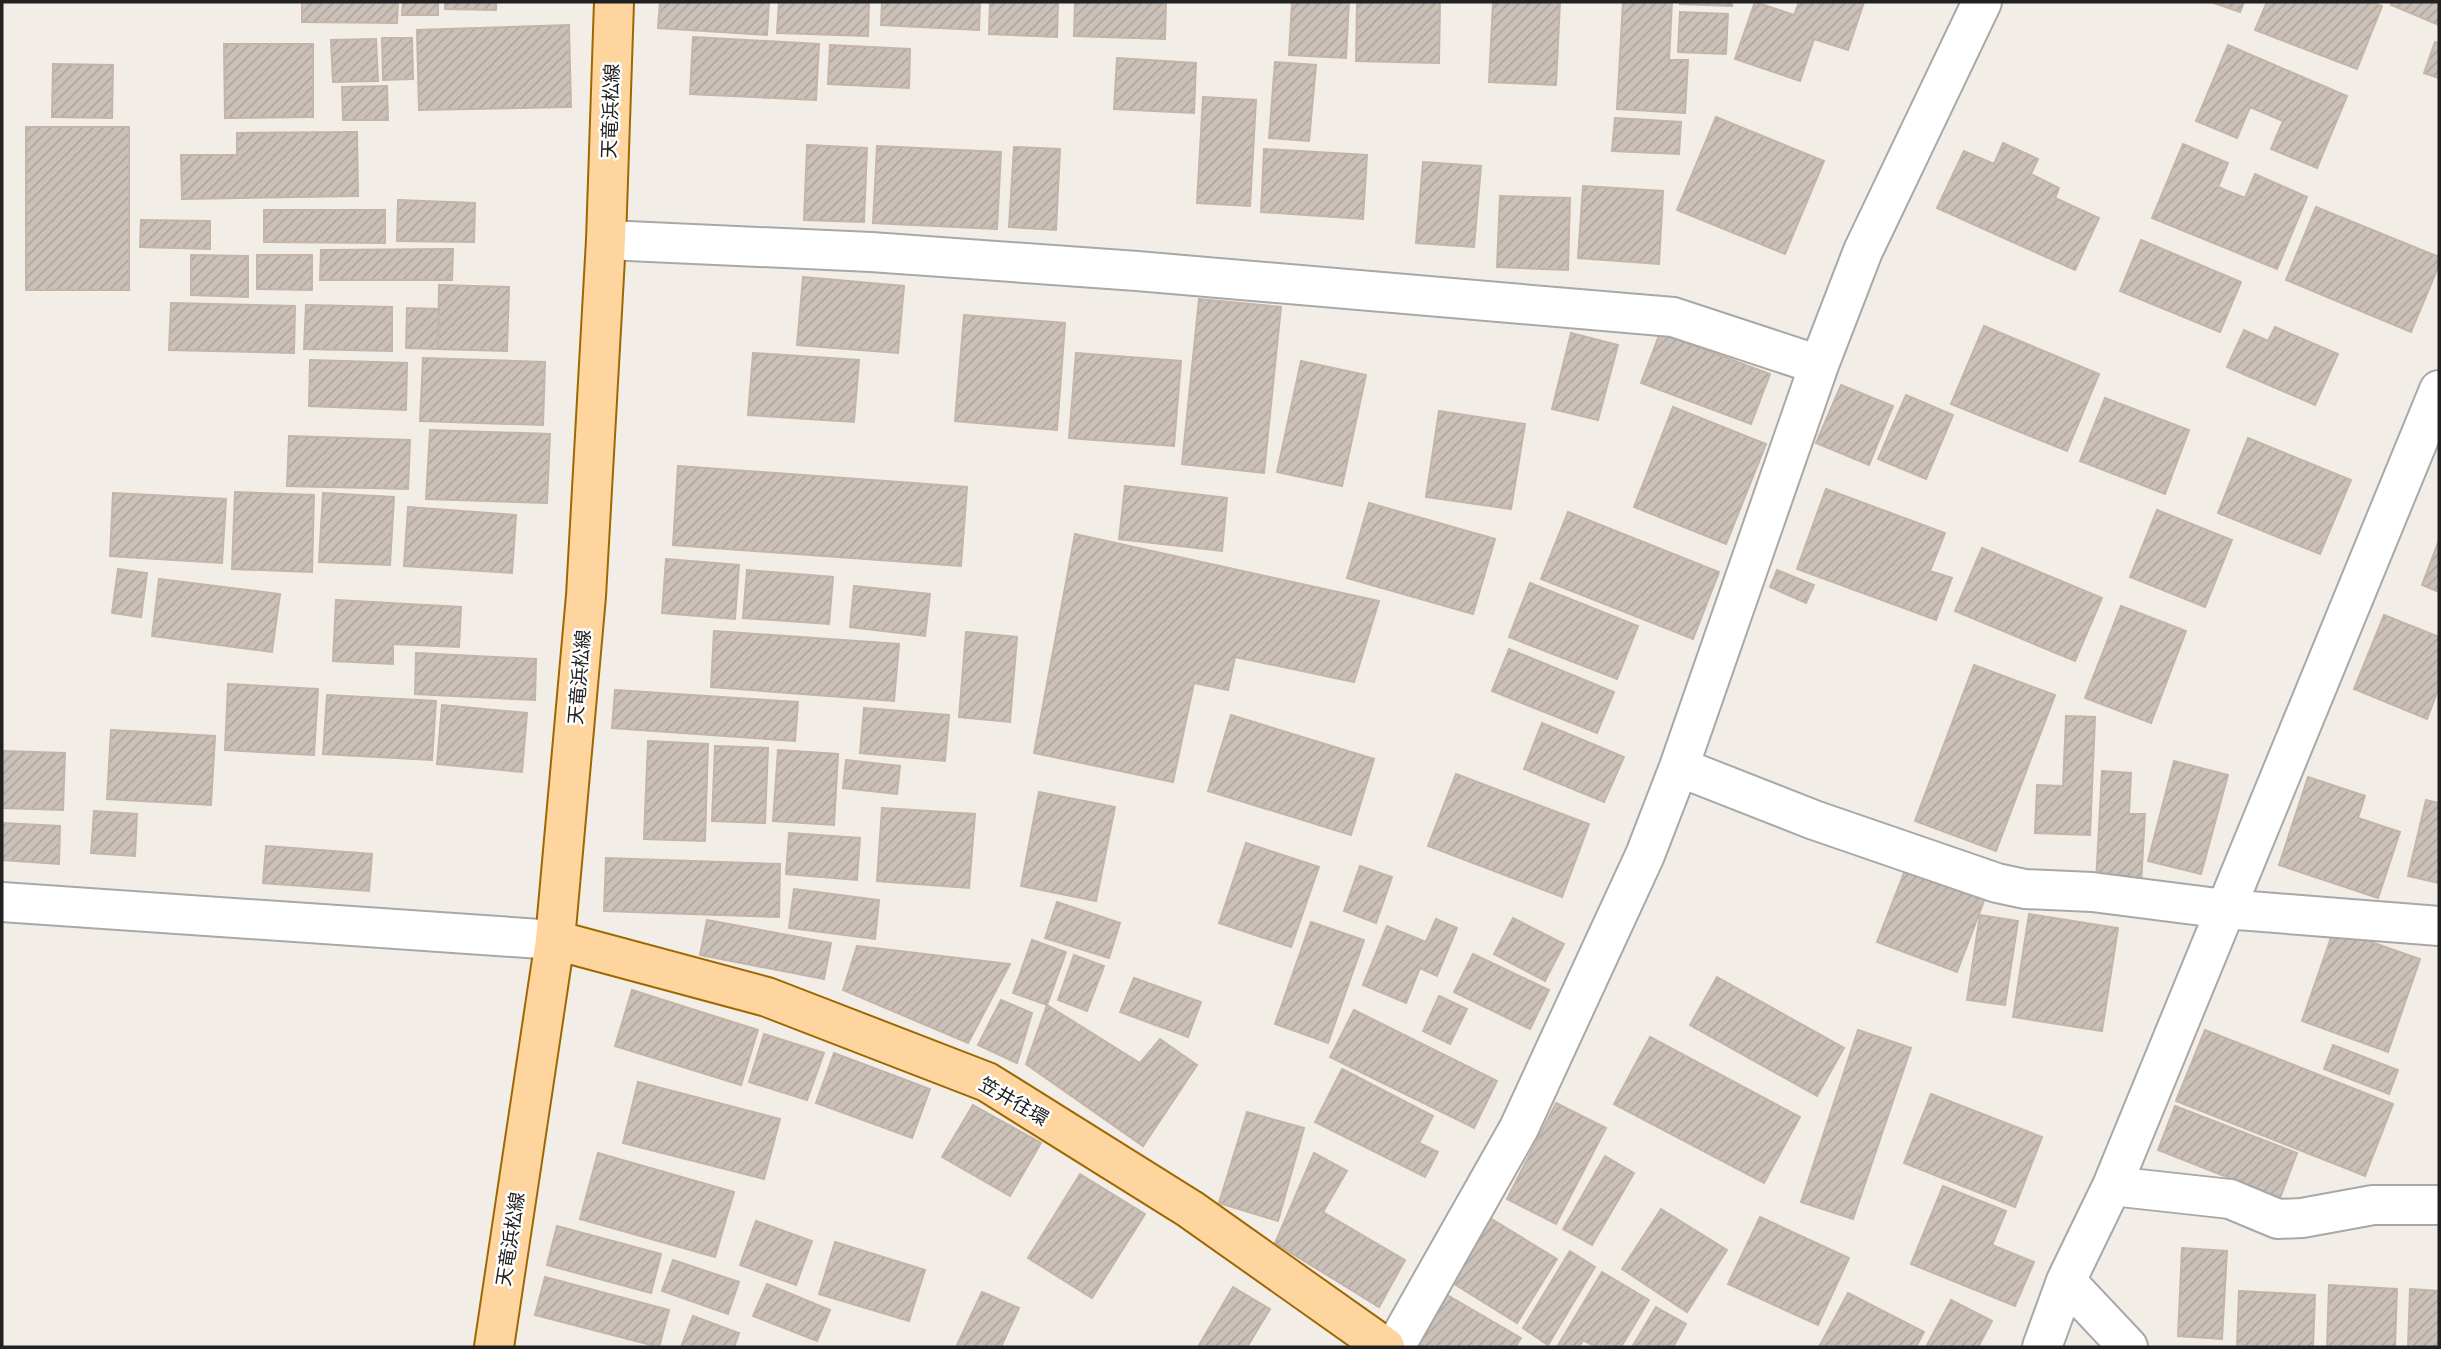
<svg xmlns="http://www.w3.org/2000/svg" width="2441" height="1349" font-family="'Asap Condensed','Noto Sans JP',sans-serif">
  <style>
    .building { fill: url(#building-hatch); stroke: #c5b4a8; stroke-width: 2 }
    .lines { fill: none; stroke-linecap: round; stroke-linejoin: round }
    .minor-casing { stroke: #a8a8a8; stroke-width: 42 }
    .primary-casing { stroke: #9e6800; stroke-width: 42 }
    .minor { stroke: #fff; stroke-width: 38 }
    .primary { stroke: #ffd59f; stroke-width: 38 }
    .labels { text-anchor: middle; stroke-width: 5; stroke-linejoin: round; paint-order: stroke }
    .street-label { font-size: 19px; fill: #212121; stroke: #fff }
  </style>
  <defs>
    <pattern id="building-hatch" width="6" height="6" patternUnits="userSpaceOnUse" patternTransform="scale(1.75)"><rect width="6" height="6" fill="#cbc1b9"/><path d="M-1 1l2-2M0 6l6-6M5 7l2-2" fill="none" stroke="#aea69f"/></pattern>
  </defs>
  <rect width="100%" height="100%" fill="#f2eee7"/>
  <!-- building -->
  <path class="building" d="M 302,2 L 398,2 L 397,23 L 302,22 Z
    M 403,2 L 438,2 L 438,15 L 402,15 Z
    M 445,2 L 496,2 L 496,10 L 445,9 Z
    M 660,2 L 769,2 L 767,35 L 658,28 Z
    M 779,2 L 869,2 L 868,36 L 777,33 Z
    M 882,2 L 980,2 L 979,30 L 881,25 Z
    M 990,2 L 1058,2 L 1057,37 L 989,34 Z
    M 1075,2 L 1166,2 L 1165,39 L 1074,36 Z
    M 1292,2 L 1349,2 L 1346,58 L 1289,55 Z
    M 1357,2 L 1440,2 L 1439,63 L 1356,61 Z
    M 1493,2 L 1560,2 L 1556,85 L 1489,82 Z
    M 1623,2 L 1672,2 L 1669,60 L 1688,60 L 1685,113 L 1617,109 Z
    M 1680,2 L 1732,2 L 1732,6 L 1680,4 Z
    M 1755,2 L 1794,15 L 1799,2 L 1864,2 L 1848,50 L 1814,39 L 1800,81 L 1735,59 Z
    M 2211,2 L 2244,2 L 2240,12 Z
    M 2267,2 L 2371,2 L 2382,6 L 2357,69 L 2255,30 Z
    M 2392,2 L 2439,2 L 2439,25 L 2391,5 Z
    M 1680,12 L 1728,14 L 1726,54 L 1678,52 Z
    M 569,25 L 571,107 L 419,110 L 417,30 Z
    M 693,37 L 819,44 L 816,100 L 690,94 Z
    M 382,38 L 412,38 L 413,79 L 383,80 Z
    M 376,39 L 378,81 L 333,82 L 331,40 Z
    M 2435,42 L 2439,43 L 2439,78 L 2424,73 Z
    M 224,44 L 313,44 L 313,117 L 225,118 Z
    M 830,45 L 910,49 L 909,88 L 828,84 Z
    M 2228,45 L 2347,96 L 2317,168 L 2271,149 L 2283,121 L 2250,107 L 2237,138 L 2196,121 Z
    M 1117,58 L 1196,63 L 1194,113 L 1114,109 Z
    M 1275,62 L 1316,65 L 1309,141 L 1269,138 Z
    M 53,64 L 113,65 L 112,118 L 52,117 Z
    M 387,86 L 388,120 L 343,120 L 342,87 Z
    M 1203,97 L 1256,100 L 1250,206 L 1197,203 Z
    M 1716,117 L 1824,161 L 1785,254 L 1677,210 Z
    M 1615,118 L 1681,122 L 1679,154 L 1612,151 Z
    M 26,127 L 129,127 L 129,290 L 26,290 Z
    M 357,132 L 358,196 L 182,199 L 181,155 L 237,155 L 237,133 Z
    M 2003,143 L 2038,159 L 2031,174 L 2059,188 L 2055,198 L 2099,218 L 2075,270 L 1937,208 L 1964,151 L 1994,164 Z
    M 2183,144 L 2228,163 L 2218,187 L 2245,198 L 2255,174 L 2307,197 L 2277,269 L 2152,218 Z
    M 807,145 L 867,148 L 864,222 L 804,220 Z
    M 877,146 L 1001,152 L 997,229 L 873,223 Z
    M 1014,147 L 1060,149 L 1056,230 L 1009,227 Z
    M 1264,149 L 1367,155 L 1363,219 L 1261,212 Z
    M 1423,162 L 1481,166 L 1474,247 L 1416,243 Z
    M 1583,186 L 1663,191 L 1659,264 L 1578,258 Z
    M 1500,196 L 1570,198 L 1568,270 L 1497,267 Z
    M 398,200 L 475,203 L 474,242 L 397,241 Z
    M 2316,207 L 2439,257 L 2439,265 L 2411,332 L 2286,280 Z
    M 264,210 L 385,210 L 385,243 L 264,242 Z
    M 141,220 L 210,221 L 210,249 L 140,247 Z
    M 2141,240 L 2241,282 L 2220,332 L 2120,291 Z
    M 453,249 L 452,280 L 320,280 L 321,250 Z
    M 191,255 L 248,256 L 248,297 L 191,295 Z
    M 257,255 L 312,255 L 312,290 L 257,289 Z
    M 803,277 L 904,286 L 898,353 L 797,345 Z
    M 439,285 L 509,287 L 507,351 L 438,349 Z
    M 1199,299 L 1281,307 L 1264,473 L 1182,464 Z
    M 171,303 L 295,306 L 294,353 L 169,350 Z
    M 306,305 L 392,307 L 392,351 L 304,349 Z
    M 407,308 L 439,309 L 438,349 L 406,348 Z
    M 964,315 L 1065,323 L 1057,430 L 955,421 Z
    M 1984,326 L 2099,374 L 2067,451 L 1951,404 Z
    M 2275,327 L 2338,354 L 2315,405 L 2227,367 L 2244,330 L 2268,341 Z
    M 1571,333 L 1618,345 L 1598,420 L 1552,409 Z
    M 1660,333 L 1770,374 L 1751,424 L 1641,383 Z
    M 753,353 L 859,360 L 854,422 L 748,415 Z
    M 1076,353 L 1181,361 L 1174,446 L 1069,438 Z
    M 423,358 L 545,362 L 543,425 L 420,421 Z
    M 310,360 L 407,363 L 406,410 L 309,406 Z
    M 1301,361 L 1366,375 L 1342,486 L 1277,472 Z
    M 1841,385 L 1893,406 L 1869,465 L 1816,443 Z
    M 1906,395 L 1953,415 L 1926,479 L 1878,459 Z
    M 2105,398 L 2189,430 L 2165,494 L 2080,461 Z
    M 1673,407 L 1766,444 L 1726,544 L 1634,507 Z
    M 1439,411 L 1525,424 L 1511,509 L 1426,497 Z
    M 430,430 L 550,434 L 547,503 L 426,499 Z
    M 289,436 L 410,440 L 408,489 L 287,486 Z
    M 2248,438 L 2351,480 L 2320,554 L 2218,513 Z
    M 678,466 L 967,487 L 961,566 L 673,545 Z
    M 1125,486 L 1227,498 L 1222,551 L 1119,539 Z
    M 1826,489 L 1945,533 L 1930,571 L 1952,578 L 1936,620 L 1797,569 Z
    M 235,492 L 314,495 L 312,572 L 232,569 Z
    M 113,493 L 226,499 L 222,563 L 110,556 Z
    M 323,493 L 394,497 L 390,565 L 319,562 Z
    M 1369,503 L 1495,539 L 1473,614 L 1347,578 Z
    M 408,507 L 516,515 L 512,573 L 404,566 Z
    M 2157,510 L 2232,540 L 2205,607 L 2130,577 Z
    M 1568,512 L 1719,572 L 1693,639 L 1541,579 Z
    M 1075,534 L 1379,601 L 1354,682 L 1235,657 L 1228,690 L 1194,683 L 1173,782 L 1034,753 Z
    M 2439,540 L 2439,592 L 2422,585 Z
    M 1982,548 L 2102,598 L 2075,661 L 1955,611 Z
    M 666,559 L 739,565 L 735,619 L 662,613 Z
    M 118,569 L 147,573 L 141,617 L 112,613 Z
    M 747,570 L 833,577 L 829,624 L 743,618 Z
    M 1777,570 L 1814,585 L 1806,603 L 1770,587 Z
    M 159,579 L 280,594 L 272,652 L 152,636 Z
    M 1530,583 L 1638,626 L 1617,679 L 1509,637 Z
    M 854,586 L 930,594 L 925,636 L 850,627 Z
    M 336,600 L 461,607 L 459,647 L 393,644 L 393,664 L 333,661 Z
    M 2121,606 L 2186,631 L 2151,723 L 2085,698 Z
    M 2384,615 L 2439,637 L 2439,687 L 2427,719 L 2354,689 Z
    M 714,631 L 899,644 L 894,701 L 711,687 Z
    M 966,632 L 1017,637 L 1010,722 L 959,717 Z
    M 1509,649 L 1614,692 L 1597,733 L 1492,691 Z
    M 416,653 L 536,659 L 535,700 L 415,694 Z
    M 1974,665 L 2055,695 L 1996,851 L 1915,821 Z
    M 228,684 L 318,689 L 314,755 L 225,750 Z
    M 615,690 L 798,702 L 795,741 L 612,728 Z
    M 327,695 L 436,701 L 432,760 L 323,754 Z
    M 442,705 L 527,713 L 522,772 L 437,764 Z
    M 864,708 L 949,715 L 945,761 L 860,753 Z
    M 1231,715 L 1374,759 L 1351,835 L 1208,791 Z
    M 2066,716 L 2095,717 L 2090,835 L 2035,833 L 2037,785 L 2063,786 Z
    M 1542,723 L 1624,757 L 1604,802 L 1524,769 Z
    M 111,730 L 215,736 L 211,805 L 107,799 Z
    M 648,741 L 708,744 L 705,841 L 644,839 Z
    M 715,746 L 768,748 L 765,823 L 712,821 Z
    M 778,750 L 838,754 L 834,825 L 773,821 Z
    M 2,751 L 65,753 L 63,810 L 2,808 Z
    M 846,760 L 900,766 L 897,794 L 843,788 Z
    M 2174,761 L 2228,775 L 2201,874 L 2148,861 Z
    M 2102,771 L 2131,773 L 2129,814 L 2145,814 L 2141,885 L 2096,882 Z
    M 1456,774 L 1589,824 L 1562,897 L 1428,846 Z
    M 2308,777 L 2365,796 L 2358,818 L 2400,832 L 2378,898 L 2279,865 Z
    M 1039,792 L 1115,807 L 1096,901 L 1021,886 Z
    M 2426,800 L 2439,803 L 2439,883 L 2408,876 Z
    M 882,808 L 975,814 L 969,888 L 877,881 Z
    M 94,811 L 137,814 L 135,856 L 91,853 Z
    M 2,823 L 60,826 L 59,864 L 2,860 Z
    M 789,833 L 860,838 L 857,880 L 786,874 Z
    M 1246,843 L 1319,867 L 1291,947 L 1219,923 Z
    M 266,846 L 372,854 L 369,891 L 263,883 Z
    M 606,858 L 780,864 L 779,917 L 604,911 Z
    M 1360,866 L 1392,877 L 1376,923 L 1344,911 Z
    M 1906,868 L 1985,898 L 1957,972 L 1877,942 Z
    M 794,889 L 879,900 L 875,939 L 789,928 Z
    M 1057,902 L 1120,923 L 1109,958 L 1045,938 Z
    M 2029,914 L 2118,928 L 2102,1031 L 2013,1017 Z
    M 1980,915 L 2018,921 L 2005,1005 L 1967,1000 Z
    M 1513,918 L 1564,944 L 1545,981 L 1494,954 Z
    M 1436,919 L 1457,928 L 1437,976 L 1420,968 L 1406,1003 L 1363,985 L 1387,926 L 1426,942 Z
    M 707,920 L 831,943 L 824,979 L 700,955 Z
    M 1311,922 L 1364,940 L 1328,1043 L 1275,1024 Z
    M 2334,929 L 2420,959 L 2388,1052 L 2302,1021 Z
    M 1032,940 L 1066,952 L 1047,1005 L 1013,993 Z
    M 857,946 L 1010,964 L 968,1043 L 843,990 Z
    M 1473,954 L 1549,990 L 1530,1029 L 1454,992 Z
    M 1074,955 L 1104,966 L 1087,1011 L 1058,1000 Z
    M 1717,977 L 1844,1048 L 1817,1096 L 1690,1025 Z
    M 1134,978 L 1201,1002 L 1188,1037 L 1120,1012 Z
    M 632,990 L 758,1030 L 741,1085 L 615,1046 Z
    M 1439,996 L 1467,1009 L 1450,1044 L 1423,1031 Z
    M 1001,1000 L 1032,1013 L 1017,1063 L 978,1045 Z
    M 1047,1005 L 1140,1063 L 1160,1039 L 1197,1065 L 1143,1146 L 1026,1064 Z
    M 1354,1010 L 1497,1081 L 1474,1128 L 1330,1057 Z
    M 1858,1030 L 1911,1048 L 1853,1219 L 1801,1202 Z
    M 2205,1030 L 2393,1104 L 2365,1176 L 2176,1101 Z
    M 764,1034 L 824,1053 L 807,1100 L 749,1082 Z
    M 1650,1037 L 1800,1117 L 1764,1183 L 1614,1104 Z
    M 2333,1045 L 2398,1070 L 2389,1094 L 2324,1069 Z
    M 834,1053 L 930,1089 L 912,1138 L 816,1103 Z
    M 1342,1069 L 1433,1116 L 1419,1143 L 1438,1152 L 1425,1177 L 1315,1122 Z
    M 638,1082 L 780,1119 L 764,1179 L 623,1143 Z
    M 1931,1094 L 2042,1137 L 2015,1207 L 1904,1163 Z
    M 1556,1103 L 1606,1128 L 1556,1224 L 1507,1199 Z
    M 973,1105 L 1041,1143 L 1010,1196 L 942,1157 Z
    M 2175,1106 L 2297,1153 L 2280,1198 L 2158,1150 Z
    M 1247,1112 L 1304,1128 L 1278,1221 L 1219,1203 Z
    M 598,1153 L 734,1192 L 715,1257 L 580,1219 Z
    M 1314,1153 L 1347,1171 L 1323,1212 L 1405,1260 L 1379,1307 L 1275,1243 Z
    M 1605,1156 L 1634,1173 L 1592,1245 L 1563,1229 Z
    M 1080,1174 L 1145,1214 L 1092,1298 L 1028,1258 Z
    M 1943,1186 L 2006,1211 L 1992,1245 L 2034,1262 L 2015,1306 L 1911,1264 Z
    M 1661,1209 L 1727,1250 L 1687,1312 L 1622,1269 Z
    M 1760,1217 L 1849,1258 L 1818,1325 L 1728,1284 Z
    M 1490,1218 L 1557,1259 L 1517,1323 L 1451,1282 Z
    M 756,1221 L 812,1241 L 796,1285 L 740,1265 Z
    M 557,1226 L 661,1254 L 651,1293 L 547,1265 Z
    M 835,1242 L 925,1270 L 909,1321 L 819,1294 Z
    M 2182,1248 L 2227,1251 L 2222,1339 L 2178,1336 Z
    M 1570,1251 L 1595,1267 L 1548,1345 L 1523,1328 Z
    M 673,1260 L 739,1282 L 728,1314 L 662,1291 Z
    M 1602,1272 L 1649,1300 L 1621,1347 L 1596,1347 L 1583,1340 L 1579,1347 L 1557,1347 Z
    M 545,1277 L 669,1310 L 659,1347 L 535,1315 Z
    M 767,1284 L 830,1310 L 817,1341 L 753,1316 Z
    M 2329,1285 L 2397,1289 L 2395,1347 L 2327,1347 Z
    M 1233,1287 L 1270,1309 L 1247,1347 L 1198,1347 Z
    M 2410,1289 L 2439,1291 L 2439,1347 L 2408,1347 Z
    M 2239,1291 L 2315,1295 L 2313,1347 L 2237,1347 Z
    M 982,1292 L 1019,1308 L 1001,1347 L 962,1347 L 957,1345 Z
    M 1442,1292 L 1521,1338 L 1515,1347 L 1425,1347 L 1414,1341 Z
    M 1848,1293 L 1924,1332 L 1916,1347 L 1819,1347 Z
    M 1951,1300 L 1992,1321 L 1978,1347 L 1926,1347 Z
    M 1656,1307 L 1686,1324 L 1673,1347 L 1632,1347 Z
    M 693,1316 L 739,1333 L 734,1347 L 681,1347 Z"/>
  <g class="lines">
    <defs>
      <path id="minor" d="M 606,240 L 871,252 L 1137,271 L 1673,317 L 1819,365
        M 1679,767 L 1814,820 L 1997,883 L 2025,889 L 2092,892 L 2225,909 L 2439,926
        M 2,902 L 555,940
        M 2112,1186 L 2230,1199 L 2278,1219 L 2302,1218 L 2373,1205 L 2439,1205
        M 2066,1281 L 2128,1347
        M 1395,1347 L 1519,1128 L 1645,855 L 1679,767 L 1819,365 L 1863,251 L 1982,2
        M 2042,1347 L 2066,1281 L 2112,1186 L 2439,390"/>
      <path id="primary" d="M 555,940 L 767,997 L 987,1082 L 1190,1209 L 1385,1347
        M 494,1347 L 555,940 L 586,596 L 606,240 L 614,2"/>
    </defs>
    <!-- minor casing -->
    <use href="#minor" class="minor-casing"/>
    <!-- primary casing -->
    <use href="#primary" class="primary-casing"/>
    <!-- minor -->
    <use href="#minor" class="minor"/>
    <!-- primary -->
    <use href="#primary" class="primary"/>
  </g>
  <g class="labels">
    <!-- street labels -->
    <g class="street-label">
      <text transform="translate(610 111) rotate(-88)" y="7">天竜浜松線</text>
      <text transform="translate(579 677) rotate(-85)" y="7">天竜浜松線</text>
      <text transform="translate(1014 1101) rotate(30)" y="7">笠井往環</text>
      <text transform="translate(510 1239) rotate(-81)" y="7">天竜浜松線</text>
    </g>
  </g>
  <!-- border -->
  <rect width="2441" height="1349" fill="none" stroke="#212121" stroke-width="7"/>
</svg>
